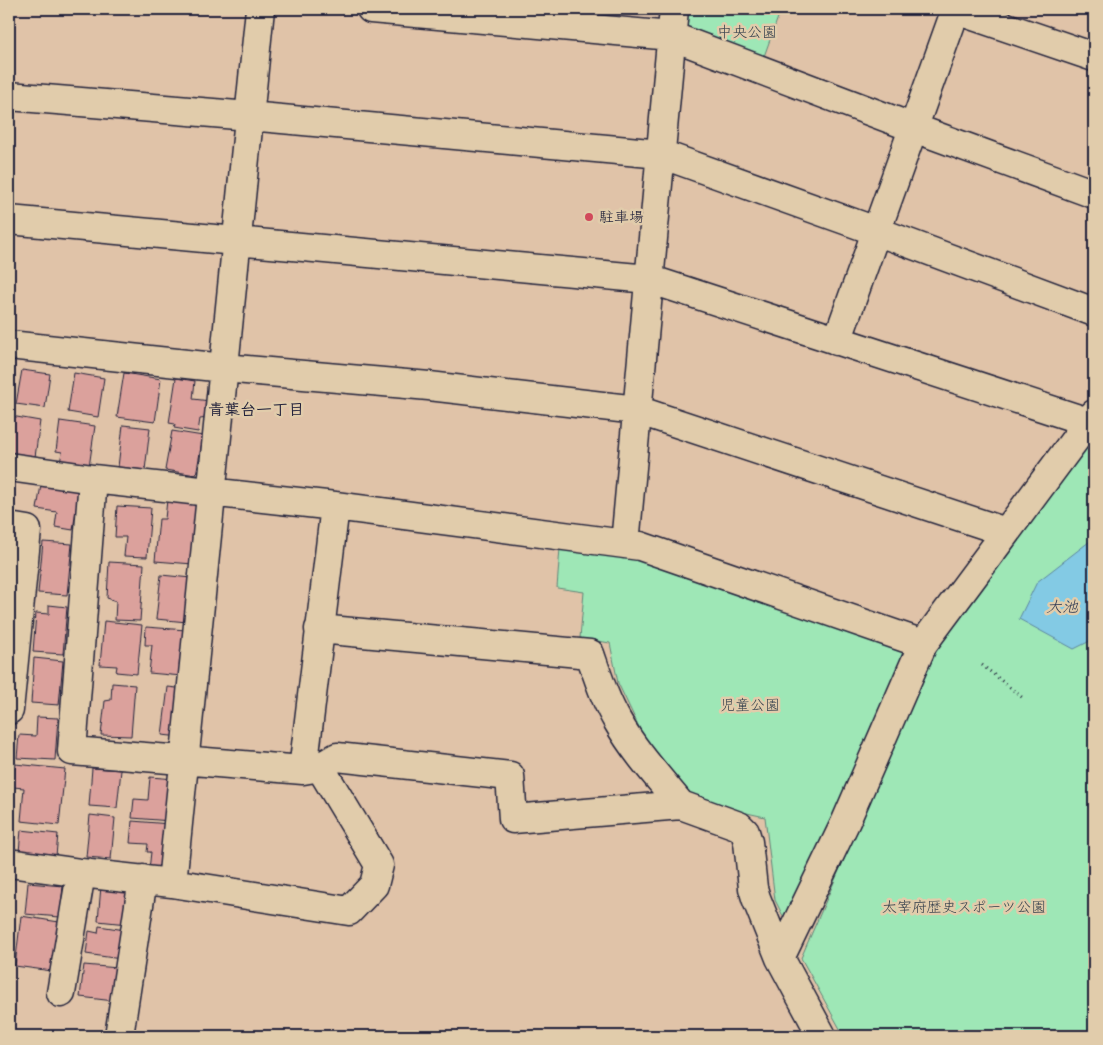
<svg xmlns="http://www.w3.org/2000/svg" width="1103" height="1045" font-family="Kalam,'Klee One',sans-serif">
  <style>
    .green { fill: #9ee7b6; stroke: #608478 }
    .water { fill: #83cae4; stroke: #5c87a0 }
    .building { fill: #dba19c; stroke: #22223b }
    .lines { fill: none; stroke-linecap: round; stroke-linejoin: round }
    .minor-casing { stroke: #22223b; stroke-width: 31 }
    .path { stroke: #22223b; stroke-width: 3; stroke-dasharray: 1 4; stroke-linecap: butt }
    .minor { stroke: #e1ccab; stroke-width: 28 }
    .poi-dot { fill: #d1495b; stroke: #e1ccab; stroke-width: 2 }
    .labels { text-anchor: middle; stroke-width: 5; stroke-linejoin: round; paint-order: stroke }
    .park-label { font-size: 15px; fill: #35404d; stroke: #e1ccab }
    .poi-label { font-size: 15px; fill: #22223b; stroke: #e1ccab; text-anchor: start }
    .neighbourhood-label { font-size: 16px; font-weight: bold; fill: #22223b; stroke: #e1ccab }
    .water-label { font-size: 16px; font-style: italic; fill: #313b54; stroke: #e1ccab }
  </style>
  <rect width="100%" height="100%" fill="#e0c3a8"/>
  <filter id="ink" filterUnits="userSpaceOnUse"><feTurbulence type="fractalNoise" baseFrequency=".02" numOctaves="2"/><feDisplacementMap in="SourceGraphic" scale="10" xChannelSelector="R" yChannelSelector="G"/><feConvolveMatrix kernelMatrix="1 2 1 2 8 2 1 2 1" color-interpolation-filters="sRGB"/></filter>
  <g filter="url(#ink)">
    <!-- green -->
    <path class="green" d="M 685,9 L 781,9 L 762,62 L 690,34 L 685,26 Z
      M 1094,434 L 1094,1036 L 844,1036 L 801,958 L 878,781 L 929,656 Z
      M 560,548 L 634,552 L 911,649 L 787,924 L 775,900 L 765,817 L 688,800 L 649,748 L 618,683 L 610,643 L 580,638 L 584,592 L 557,588 Z"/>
    <!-- water -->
    <path class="water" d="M 1094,538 L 1094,639 L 1074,649 L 1019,619 L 1037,582 Z"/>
    <!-- building -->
    <path class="building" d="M 22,370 L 50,374 L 45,408 L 16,404 Z
      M 74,373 L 104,378 L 98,417 L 68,412 Z
      M 124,373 L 161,379 L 155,422 L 117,417 Z
      M 176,378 L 195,381 L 193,399 L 210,401 L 208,418 L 200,419 L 198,432 L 174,428 L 175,424 L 169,423 Z
      M 11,416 L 40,421 L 35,457 L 9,453 L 9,435 Z
      M 60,421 L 95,426 L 89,467 L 60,463 L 62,452 L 56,451 Z
      M 123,425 L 150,428 L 145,470 L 118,467 Z
      M 172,431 L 203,436 L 196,475 L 165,470 Z
      M 41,485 L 79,490 L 73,530 L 55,527 L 57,512 L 37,509 Z
      M 167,500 L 198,502 L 193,564 L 155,561 L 159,519 L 165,519 Z
      M 117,506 L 151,508 L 147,557 L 124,556 L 126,537 L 115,537 Z
      M 43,542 L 72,544 L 67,595 L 38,593 Z
      M 109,562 L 144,564 L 140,621 L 115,620 L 116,601 L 107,598 Z
      M 161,575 L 191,578 L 187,622 L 156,619 Z
      M 49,605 L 67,607 L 63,654 L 33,652 L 36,613 L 49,614 Z
      M 104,621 L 142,625 L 137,674 L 116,672 L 117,666 L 100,665 Z
      M 146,627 L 186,630 L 182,676 L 149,673 L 152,645 L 145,645 Z
      M 34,658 L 63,661 L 59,705 L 31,703 Z
      M 112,683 L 135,685 L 131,736 L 101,735 L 105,701 L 111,700 Z
      M 168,687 L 185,689 L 180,737 L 162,735 Z
      M 37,717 L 58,718 L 55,760 L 17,758 L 19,735 L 36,736 Z
      M 15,764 L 65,769 L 59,825 L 21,821 L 24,788 L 13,787 Z
      M 92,768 L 121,770 L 117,808 L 89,806 Z
      M 150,777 L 175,779 L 171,821 L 132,818 L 134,799 L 148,800 Z
      M 90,815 L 115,818 L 111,859 L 86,857 Z
      M 132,821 L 170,824 L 166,871 L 149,870 L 151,852 L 147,852 L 148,844 L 130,843 Z
      M 21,830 L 58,834 L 56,856 L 19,852 Z
      M 28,883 L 63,886 L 60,917 L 25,914 Z
      M 101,886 L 131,889 L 127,924 L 98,921 Z
      M 9,891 L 12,891 L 9,930 Z
      M 21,916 L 59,922 L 52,971 L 15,966 Z
      M 99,926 L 125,930 L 121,959 L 86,954 L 89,931 L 98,933 Z
      M 84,965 L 118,968 L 114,1001 L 80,997 Z"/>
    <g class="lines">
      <defs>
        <path id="minor" d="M 371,9 L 671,36 L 914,128 L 1094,194
          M 953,9 L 1094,57
          M 9,96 L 249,116 L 661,154 L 876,231 L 1094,312
          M 9,220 L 649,279 L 1088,422
          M 837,341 L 956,9
          M 9,345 L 224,368 L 429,386 L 637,410 L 1006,532
          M 9,467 L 93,479 L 335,506 L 640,546 L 923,644
          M 93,479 L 72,751 L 303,770 L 320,767 L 337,757 L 510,776 L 513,819 L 681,805 L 739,826 L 745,832 L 748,842 L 753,888 L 756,898 L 780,958 L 822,1036
          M 9,527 L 27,530 L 9,710
          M 625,544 L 674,9
          M 319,629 L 590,654 C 598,677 605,700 618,722 C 635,752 659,778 681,805
          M 303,770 L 335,506
          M 9,863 L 81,873 L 172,883 L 349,911 L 374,885 L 379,865 L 320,767
          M 172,883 L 260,9
          M 780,958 L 846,821 L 923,644 L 1094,414
          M 61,993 L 81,873
          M 119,1036 L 143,879"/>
      </defs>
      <!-- minor casing -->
      <use href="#minor" class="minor-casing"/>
      <!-- path -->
      <path class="path" d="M 982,665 L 1023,698"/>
      <!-- minor -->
      <use href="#minor" class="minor"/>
    </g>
  </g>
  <!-- markers -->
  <circle class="poi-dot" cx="589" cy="217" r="5"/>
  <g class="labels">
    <!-- park labels -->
    <g class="park-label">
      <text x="747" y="37">中央公園</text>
      <text x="750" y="710">児童公園</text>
      <text x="964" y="912">太宰府歴史スポーツ公園</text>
    </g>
    <!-- poi labels -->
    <g class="poi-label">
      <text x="599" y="222">駐車場</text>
    </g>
    <!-- neighbourhood labels -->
    <g class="neighbourhood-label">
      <text x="256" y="415">青葉台一丁目</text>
    </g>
    <!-- water labels -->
    <g class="water-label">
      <text x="1062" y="612">大池</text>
    </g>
  </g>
  <!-- margin -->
  <rect width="1103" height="1045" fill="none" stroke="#e1ccab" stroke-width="30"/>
  <rect x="15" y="15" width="1073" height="1015" fill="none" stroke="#22223b" stroke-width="2" filter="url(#ink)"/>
</svg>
